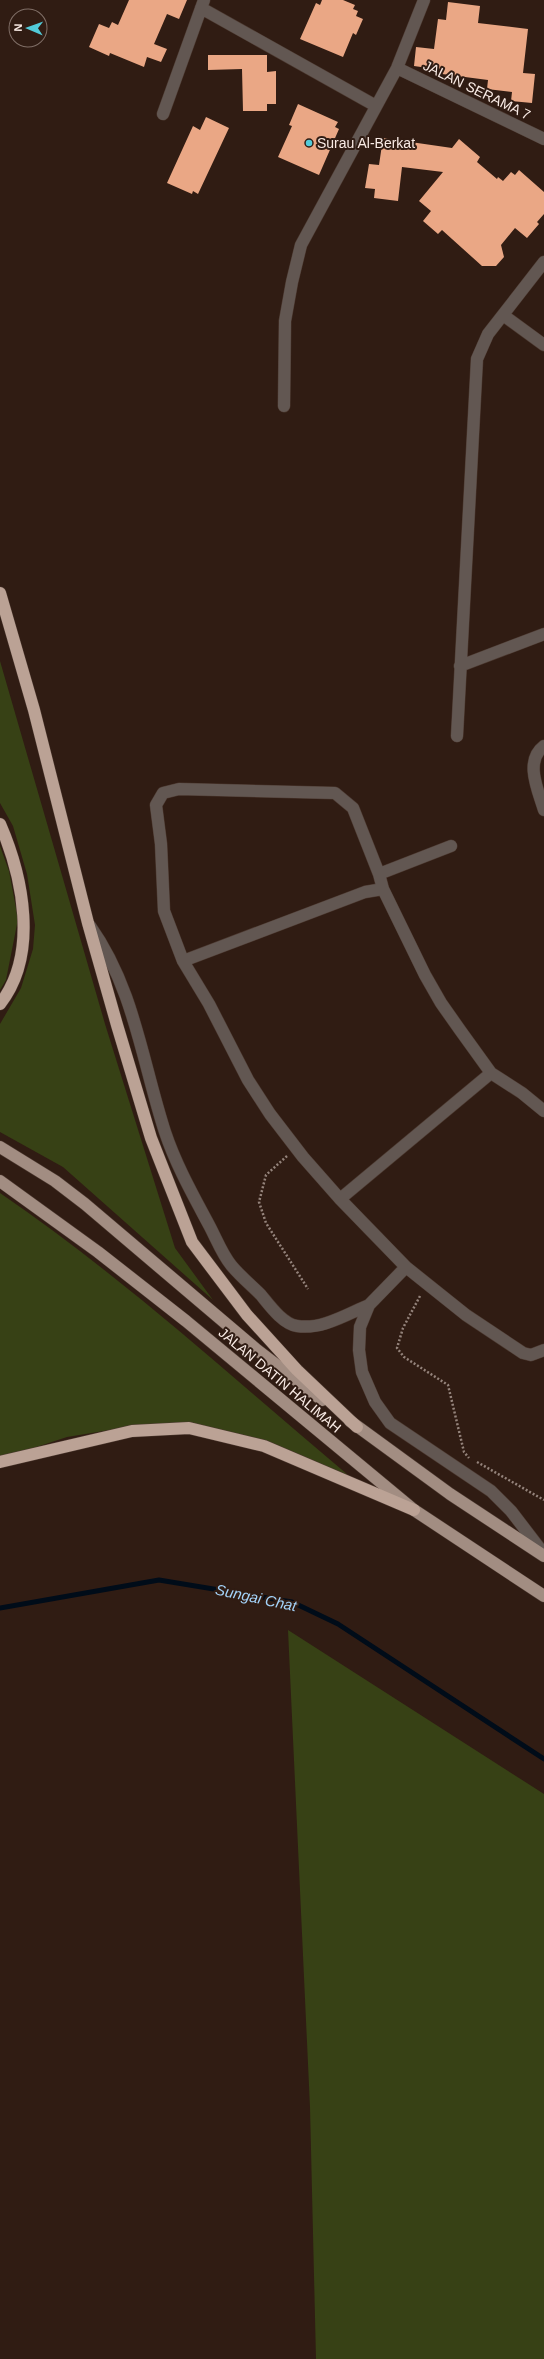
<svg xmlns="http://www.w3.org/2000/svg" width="544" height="2359" font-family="Helvetica,sans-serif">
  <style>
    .green { fill: #374115 }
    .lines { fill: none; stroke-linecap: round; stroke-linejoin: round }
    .stream { stroke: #000c19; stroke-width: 5 }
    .building { fill: #eaa785 }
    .minor-casing { stroke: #4c3930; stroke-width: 13 }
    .major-casing { stroke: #4c3930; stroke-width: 13 }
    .highway-casing { stroke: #4c3930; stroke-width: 13 }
    .path { stroke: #94837b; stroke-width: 2.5; stroke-dasharray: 2 2; stroke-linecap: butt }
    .minor { stroke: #625752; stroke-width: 12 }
    .major { stroke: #a28d82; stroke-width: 12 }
    .highway { stroke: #bba295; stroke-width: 12 }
    .poi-dot { fill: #52cbd9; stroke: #301c13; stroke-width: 1.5 }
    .labels { text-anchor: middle; stroke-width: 4; stroke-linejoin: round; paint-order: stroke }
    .street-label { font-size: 14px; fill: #f9ebe5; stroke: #301c13 }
    .poi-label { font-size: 14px; fill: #f9ebe5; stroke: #301c13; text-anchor: start }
    .water-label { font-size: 15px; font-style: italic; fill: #a4d3f9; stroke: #301c13 }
  </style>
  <rect width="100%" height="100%" fill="#301c13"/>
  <!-- green -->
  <path class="green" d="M 0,661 L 105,1024 L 175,1248 L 213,1300 L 63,1167 L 0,1132 L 0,1024 L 21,988 L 33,949 L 35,925 L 27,874 L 13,826 L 0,803 Z
    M 0,846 L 9,871 L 18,919 L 6,980 L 0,990 Z
    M 0,1193 C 123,1277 234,1379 348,1475 L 276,1447 L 147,1424 L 67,1437 L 0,1459 Z
    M 288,1630 L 544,1794 L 544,2359 L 316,2359 L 310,2107 Z"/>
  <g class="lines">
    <!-- stream -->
    <path class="stream" d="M 0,1608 L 159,1580 L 292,1602 L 338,1624 L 544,1759"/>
  </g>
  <!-- building -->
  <path class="building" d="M 129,0 L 187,0 L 179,19 L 167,14 L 154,44 L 167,49 L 161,62 L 147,57 L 144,67 L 110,53 L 109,56 L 89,47 L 99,24 L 109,28 L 112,22 L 118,25 Z
    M 322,0 L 343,0 L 355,5 L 353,9 L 358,11 L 356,16 L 363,19 L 356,35 L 353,33 L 343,57 L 300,39 L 316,3 L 320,5 Z
    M 448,2 L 480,6 L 478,23 L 528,29 L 523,73 L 535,74 L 532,103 L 511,101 L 512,92 L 487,89 L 488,80 L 442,74 L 442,70 L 414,66 L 416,47 L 434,49 L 438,19 L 446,20 Z
    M 208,55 L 267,55 L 267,72 L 276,71 L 276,104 L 267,104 L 267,111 L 243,111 L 242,69 L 208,70 Z
    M 298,104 L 338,122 L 335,127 L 339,129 L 319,175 L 278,157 L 292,126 L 289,125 Z
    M 206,117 L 229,128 L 198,194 L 193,191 L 192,194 L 167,183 L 193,126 L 200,130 Z
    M 383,138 L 452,148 L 459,139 L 480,157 L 477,162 L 497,179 L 498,177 L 503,181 L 511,172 L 515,175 L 519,170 L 544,192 L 544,214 L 537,222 L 539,224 L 527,238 L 515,228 L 501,245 L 504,257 L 496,266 L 482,266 L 442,230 L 438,234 L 423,221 L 431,211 L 419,201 L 443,172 L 402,167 L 398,201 L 374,198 L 375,189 L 365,188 L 369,164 L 379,165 Z"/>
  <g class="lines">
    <defs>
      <path id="minor" d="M 201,8 L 376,106
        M 397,68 L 544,139
        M 163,114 L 204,0
        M 503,315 L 544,345
        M 284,406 L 285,321 L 292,282 L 301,245 L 397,68 L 424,0
        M 460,666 L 544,634
        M 457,736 L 477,359 L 488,334 L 544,262
        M 544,746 C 524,761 538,790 544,810
        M 379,874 L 451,846
        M 90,926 C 134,988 142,1061 165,1132 C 176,1165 193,1195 209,1225 C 216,1238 222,1254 231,1265 C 240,1276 251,1285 261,1295 C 270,1306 283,1324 297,1326 C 322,1330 347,1314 369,1305
        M 183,961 L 365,892 L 383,889
        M 544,1111 L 522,1093 L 491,1073 L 460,1030 L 441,1003 L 425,975 L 383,889 L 379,874 L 353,808 L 335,793 L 179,789 L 163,793 L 156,805 L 161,844 L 164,911 L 183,961 L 209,1004 L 248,1080 L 270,1114 L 303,1157 L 340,1199 L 406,1267 L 466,1315 L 523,1353 L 531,1355 L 544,1350
        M 340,1199 L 491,1073
        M 406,1267 L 369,1305 L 360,1327 L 359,1350 L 362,1372 L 375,1402 L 390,1423 L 491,1491 L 511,1511 L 544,1554"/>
      <path id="major" d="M 0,1147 L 55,1181 L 85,1204 L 257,1350 L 322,1400
        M 0,1181 L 98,1252 L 186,1321 L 414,1510 L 544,1596
        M 350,1421 L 450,1494 L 544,1556"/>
      <path id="highway" d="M 0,593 L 34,710 L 88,923 L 117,1025 L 151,1138 L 192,1242 L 247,1315 L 297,1370 L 357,1427
        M 0,824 C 23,877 39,954 0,1004
        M 0,1462 L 132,1431 L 189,1428 L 264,1446 L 414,1510"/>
    </defs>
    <!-- minor casing -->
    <use href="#minor" class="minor-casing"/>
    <!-- major casing -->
    <use href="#major" class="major-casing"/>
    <!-- highway casing -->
    <use href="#highway" class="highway-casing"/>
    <!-- path -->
    <path class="path" d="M 287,1156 L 266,1175 L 259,1202 L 266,1223 L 308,1289
      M 420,1296 L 403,1328 L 397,1348 L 404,1357 L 448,1385 L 464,1452 L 469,1458
      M 477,1462 L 544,1500"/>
    <!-- minor -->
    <use href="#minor" class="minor"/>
    <!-- major -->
    <use href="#major" class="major"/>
    <!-- highway -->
    <use href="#highway" class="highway"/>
  </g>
  <!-- markers -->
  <circle class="poi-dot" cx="309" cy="143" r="4"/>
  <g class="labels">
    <!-- street labels -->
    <g class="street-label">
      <text transform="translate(477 90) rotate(26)" y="5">JALAN SERAMA 7</text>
      <text transform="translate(280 1380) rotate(40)" y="5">JALAN DATIN HALIMAH</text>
    </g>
    <!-- poi labels -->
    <g class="poi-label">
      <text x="317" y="148">Surau Al-Berkat</text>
    </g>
    <!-- water labels -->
    <g class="water-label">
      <text transform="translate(256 1598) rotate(12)" y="5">Sungai Chat</text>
    </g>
  </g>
  <!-- north arrow -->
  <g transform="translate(28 28) rotate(272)"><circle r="19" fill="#301c13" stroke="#806f67"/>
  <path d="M0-3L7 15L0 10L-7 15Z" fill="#52cbd9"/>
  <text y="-6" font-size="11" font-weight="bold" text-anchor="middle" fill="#f9ebe5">N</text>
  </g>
</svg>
